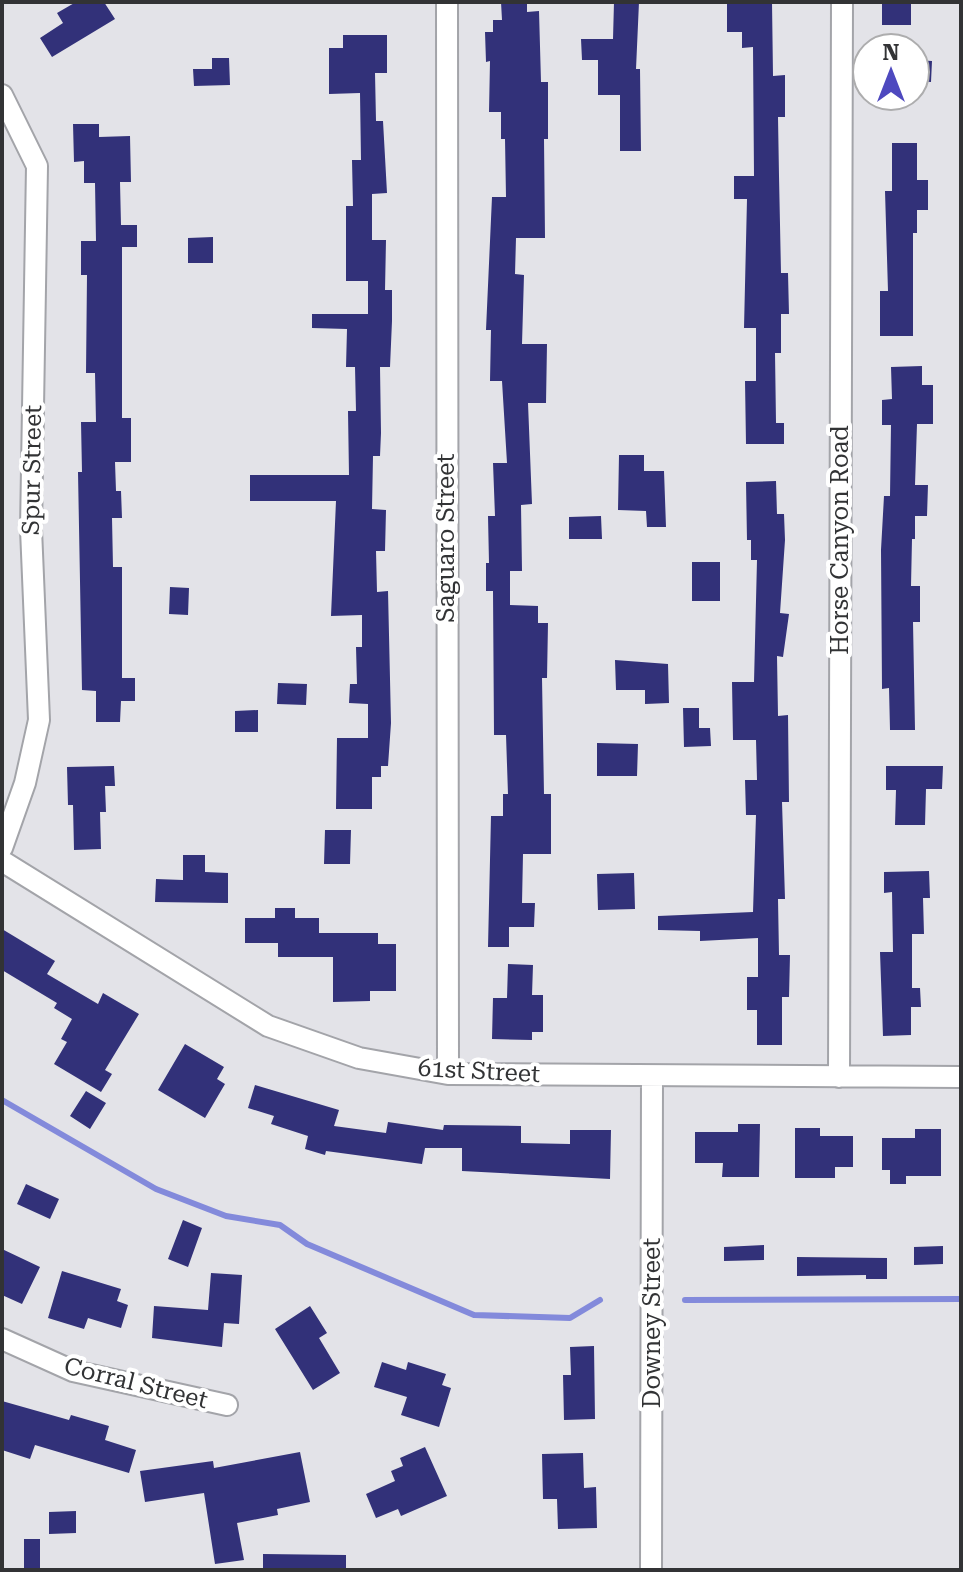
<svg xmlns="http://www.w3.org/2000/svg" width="963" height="1572" font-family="'Roboto Serif',serif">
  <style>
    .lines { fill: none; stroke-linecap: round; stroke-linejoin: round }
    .stream { stroke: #838adb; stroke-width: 6 }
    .building { fill: #323179 }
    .minor-casing { stroke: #a3a4a9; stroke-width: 24 }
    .minor { stroke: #fff; stroke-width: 20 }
    .labels { text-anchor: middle; stroke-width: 8; stroke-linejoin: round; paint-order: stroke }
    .street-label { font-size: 24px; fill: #323335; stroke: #fff }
  </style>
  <rect width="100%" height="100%" fill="#e3e3e8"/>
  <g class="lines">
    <!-- stream -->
    <path class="stream" d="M 2,1100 L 156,1189 L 226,1216 L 280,1225 L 307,1244 L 474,1315 L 570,1318 L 600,1300
      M 685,1300 L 961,1299"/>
  </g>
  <!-- building -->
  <path class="building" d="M 76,2 L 104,2 L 115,19 L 52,57 L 40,38 L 63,23 L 57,13 Z
    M 501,2 L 527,2 L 527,12 L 539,11 L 541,82 L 548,82 L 548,139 L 544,139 L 545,238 L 516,238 L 515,274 L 524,275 L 522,344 L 547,344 L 546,403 L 528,403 L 532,504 L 521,505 L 522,571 L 510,571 L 510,605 L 538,606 L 538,623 L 548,623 L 547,678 L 542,678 L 544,794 L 551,794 L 551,854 L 523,854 L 522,903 L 535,903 L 534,927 L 509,927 L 509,947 L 488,947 L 491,816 L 503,816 L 503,794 L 508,794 L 506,735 L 494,735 L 493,591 L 486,591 L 486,563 L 489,563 L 488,516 L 495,516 L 493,463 L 507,463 L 502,381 L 490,381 L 491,330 L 486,330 L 492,197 L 506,197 L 505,139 L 501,139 L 501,112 L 489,112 L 490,61 L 486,62 L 485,32 L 493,32 L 493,20 L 502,20 Z
    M 614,2 L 639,2 L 636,69 L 640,69 L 641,151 L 620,151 L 620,95 L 598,95 L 598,60 L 582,60 L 581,39 L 613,39 Z
    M 727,2 L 772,2 L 773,76 L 785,75 L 785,117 L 778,117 L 779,176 L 781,273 L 788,273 L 789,314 L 781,314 L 781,353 L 775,353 L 776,423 L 784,423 L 784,444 L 746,444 L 745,381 L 756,381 L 756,328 L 744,328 L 747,199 L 734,199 L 734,176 L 754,176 L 753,47 L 742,48 L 742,32 L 727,32 Z
    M 882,2 L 911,2 L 911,25 L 882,25 Z
    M 343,35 L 387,35 L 387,73 L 375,73 L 376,121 L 383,121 L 387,193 L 372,194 L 372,240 L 386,240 L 385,290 L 392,290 L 392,321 L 390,367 L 380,367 L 381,433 L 380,456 L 373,456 L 372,509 L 386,510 L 385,551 L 376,551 L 377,592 L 388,591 L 391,723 L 388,766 L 381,766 L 381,777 L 372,777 L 372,809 L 336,809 L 337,738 L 368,738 L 368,704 L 349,703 L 350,684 L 357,684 L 356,647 L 362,647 L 362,615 L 331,616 L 336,501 L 250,501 L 250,475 L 349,475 L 348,411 L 356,411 L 355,367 L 346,367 L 347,329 L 312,328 L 312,314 L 368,314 L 368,281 L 346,281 L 346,206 L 353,206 L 352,160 L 361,160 L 360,93 L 329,94 L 329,48 L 343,48 Z
    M 212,58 L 229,58 L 230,85 L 194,86 L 193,69 L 212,69 Z
    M 915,60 L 932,61 L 931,82 L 915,81 Z
    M 73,124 L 99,124 L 99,137 L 130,136 L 131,182 L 120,182 L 121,225 L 137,225 L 137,247 L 122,247 L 122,418 L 131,418 L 131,462 L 115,462 L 116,491 L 121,491 L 122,518 L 112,518 L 113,567 L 122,567 L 122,678 L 135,678 L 135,701 L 121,701 L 120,722 L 96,722 L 96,691 L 82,690 L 78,472 L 82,472 L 81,422 L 96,422 L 95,373 L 86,373 L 87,275 L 81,275 L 81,241 L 96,241 L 95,183 L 84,183 L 84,161 L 74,162 Z
    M 892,143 L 917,143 L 917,180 L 928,180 L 928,210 L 917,210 L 917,233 L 913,233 L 913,336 L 880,336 L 880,291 L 888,291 L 885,191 L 892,191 Z
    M 213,237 L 213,263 L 188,263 L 188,238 Z
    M 922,366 L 922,385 L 933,385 L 933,424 L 917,424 L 915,485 L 928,485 L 927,516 L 915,516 L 915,539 L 912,539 L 911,586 L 920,586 L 920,622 L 913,622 L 915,730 L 890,730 L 889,688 L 882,689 L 881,550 L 884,496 L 890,496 L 891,425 L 882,425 L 882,400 L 892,399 L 891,367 Z
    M 619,455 L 644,455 L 644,471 L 664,471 L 666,527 L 647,527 L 646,511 L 618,510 Z
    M 776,481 L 777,514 L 784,514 L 785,540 L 780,613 L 789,614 L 783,657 L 777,656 L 778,716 L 788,715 L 789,802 L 782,802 L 785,899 L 778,899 L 779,955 L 790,955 L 789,997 L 782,997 L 782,1045 L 757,1045 L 757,1010 L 747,1010 L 747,977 L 758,977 L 758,938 L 700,941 L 700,931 L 658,930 L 658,916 L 753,912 L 756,815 L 746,815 L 745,780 L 757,780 L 756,740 L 733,740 L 732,682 L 754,682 L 757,560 L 751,560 L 751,540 L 747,540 L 746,482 Z
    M 601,516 L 602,539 L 569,539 L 569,517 Z
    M 692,562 L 720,562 L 720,601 L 692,601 Z
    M 170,587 L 189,588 L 188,615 L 169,614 Z
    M 615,660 L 668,664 L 669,703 L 645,704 L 645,690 L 616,690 Z
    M 278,683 L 307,684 L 306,705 L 277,704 Z
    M 683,708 L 699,708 L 699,728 L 710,728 L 711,746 L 684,747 Z
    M 258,710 L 258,732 L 235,732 L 235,711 Z
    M 597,743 L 638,744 L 637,776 L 597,776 Z
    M 114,766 L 115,786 L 105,786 L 106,812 L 100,812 L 101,849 L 74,850 L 73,805 L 68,805 L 67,767 Z
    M 886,766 L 943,766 L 942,789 L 926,789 L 925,825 L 895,825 L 896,790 L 886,790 Z
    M 325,830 L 351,830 L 350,864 L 324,864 Z
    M 183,855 L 205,855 L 205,872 L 228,873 L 228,903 L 155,902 L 156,879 L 183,880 Z
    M 929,871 L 930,898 L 923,898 L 924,934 L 912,934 L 912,988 L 920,988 L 921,1007 L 911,1007 L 911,1035 L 883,1036 L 880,952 L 893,952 L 892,892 L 884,893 L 884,872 Z
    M 634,873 L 635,909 L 598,910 L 597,874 Z
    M 275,908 L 295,908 L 295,918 L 319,918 L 319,933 L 378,933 L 378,944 L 396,944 L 396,991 L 370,991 L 370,1001 L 333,1002 L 333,957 L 278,957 L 278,943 L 245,943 L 245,918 L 275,918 Z
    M 2,929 L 55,961 L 47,974 L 98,1004 L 103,993 L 139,1014 L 105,1070 L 112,1074 L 101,1092 L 54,1064 L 67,1042 L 61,1039 L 72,1019 L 54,1008 L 57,1003 L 2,970 Z
    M 508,964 L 533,965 L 532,995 L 543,995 L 543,1032 L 532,1032 L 532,1040 L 492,1039 L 493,998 L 507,998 Z
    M 185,1044 L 224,1067 L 217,1079 L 225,1084 L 205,1118 L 158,1090 Z
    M 255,1085 L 339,1110 L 334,1126 L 386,1133 L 388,1122 L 443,1130 L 444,1125 L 521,1126 L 521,1143 L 570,1144 L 570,1130 L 611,1130 L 610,1179 L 462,1171 L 462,1148 L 425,1148 L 422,1164 L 326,1151 L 325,1155 L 305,1149 L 308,1136 L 271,1124 L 274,1116 L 248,1108 Z
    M 86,1091 L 106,1103 L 90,1129 L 70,1116 Z
    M 738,1124 L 760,1124 L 759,1177 L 722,1177 L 723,1163 L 695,1163 L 695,1132 L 738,1132 Z
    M 795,1128 L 820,1128 L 820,1136 L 853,1136 L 853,1167 L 835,1167 L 835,1178 L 795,1178 Z
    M 915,1129 L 941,1129 L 941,1176 L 906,1176 L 906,1184 L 890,1184 L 890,1170 L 882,1170 L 882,1138 L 915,1138 Z
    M 26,1184 L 59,1199 L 50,1219 L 17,1204 Z
    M 183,1220 L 202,1228 L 188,1267 L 168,1259 Z
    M 764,1245 L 764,1260 L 724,1261 L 724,1247 Z
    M 943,1246 L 943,1264 L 914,1265 L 914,1247 Z
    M 2,1249 L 40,1267 L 22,1304 L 2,1295 Z
    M 797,1257 L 887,1258 L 887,1279 L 866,1279 L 866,1275 L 797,1276 Z
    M 62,1271 L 121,1289 L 117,1301 L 128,1305 L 121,1328 L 88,1318 L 84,1329 L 48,1318 Z
    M 211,1273 L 242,1275 L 239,1324 L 224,1323 L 222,1347 L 152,1338 L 154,1306 L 208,1310 Z
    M 310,1306 L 327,1333 L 319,1338 L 340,1373 L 313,1390 L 275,1329 Z
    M 594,1346 L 595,1419 L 564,1420 L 563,1375 L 571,1375 L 570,1347 Z
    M 382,1362 L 406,1370 L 408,1362 L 446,1374 L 442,1385 L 451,1388 L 439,1427 L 401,1415 L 407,1397 L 374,1387 Z
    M 2,1401 L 69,1420 L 71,1415 L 109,1426 L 105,1440 L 136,1450 L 129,1473 L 35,1445 L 30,1459 L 2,1450 Z
    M 425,1447 L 447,1496 L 401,1516 L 398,1509 L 376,1518 L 366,1494 L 395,1481 L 391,1471 L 403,1466 L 400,1458 Z
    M 300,1452 L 310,1502 L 277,1509 L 278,1515 L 237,1523 L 244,1560 L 215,1564 L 204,1493 L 145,1502 L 140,1471 L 213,1461 L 214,1468 Z
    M 583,1453 L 584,1488 L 596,1487 L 597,1528 L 558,1529 L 557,1499 L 543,1499 L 542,1454 Z
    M 76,1511 L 76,1533 L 49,1534 L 49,1512 Z
    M 24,1539 L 40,1539 L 40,1570 L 24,1570 Z
    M 263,1554 L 346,1555 L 346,1570 L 263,1570 Z"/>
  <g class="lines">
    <defs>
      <path id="minor" d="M 447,2 L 448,1074
        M 2,95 L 37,166 L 31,529 L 39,720 L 25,783 L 2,848
        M 2,861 L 268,1026 L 359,1058 L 448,1074 L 961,1077
        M 839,1077 L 842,2
        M 2,1339 L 73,1371 L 227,1405
        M 651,1570 L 652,1076"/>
    </defs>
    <!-- minor casing -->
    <use href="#minor" class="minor-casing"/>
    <!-- minor -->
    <use href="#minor" class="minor"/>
  </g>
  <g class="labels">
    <!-- street labels -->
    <g class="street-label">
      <text transform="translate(32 470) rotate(-89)" y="8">Spur Street</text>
      <text transform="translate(446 538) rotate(-90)" y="8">Saguaro Street</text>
      <text transform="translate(840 540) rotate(-90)" y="8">Horse Canyon Road</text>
      <text transform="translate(479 1071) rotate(3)" y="8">61st Street</text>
      <text transform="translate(652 1323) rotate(-90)" y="8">Downey Street</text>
      <text transform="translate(136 1383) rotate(14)" y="8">Corral Street</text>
    </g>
  </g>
  <!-- border -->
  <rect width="963" height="1572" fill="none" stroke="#323335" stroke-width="8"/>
  <!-- north arrow -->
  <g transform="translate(891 72)"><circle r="38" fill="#ffffff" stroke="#adadae" stroke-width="2"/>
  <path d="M0-6L14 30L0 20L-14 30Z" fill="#4e49bf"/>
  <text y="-12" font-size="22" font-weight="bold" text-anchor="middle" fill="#323335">N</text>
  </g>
</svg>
